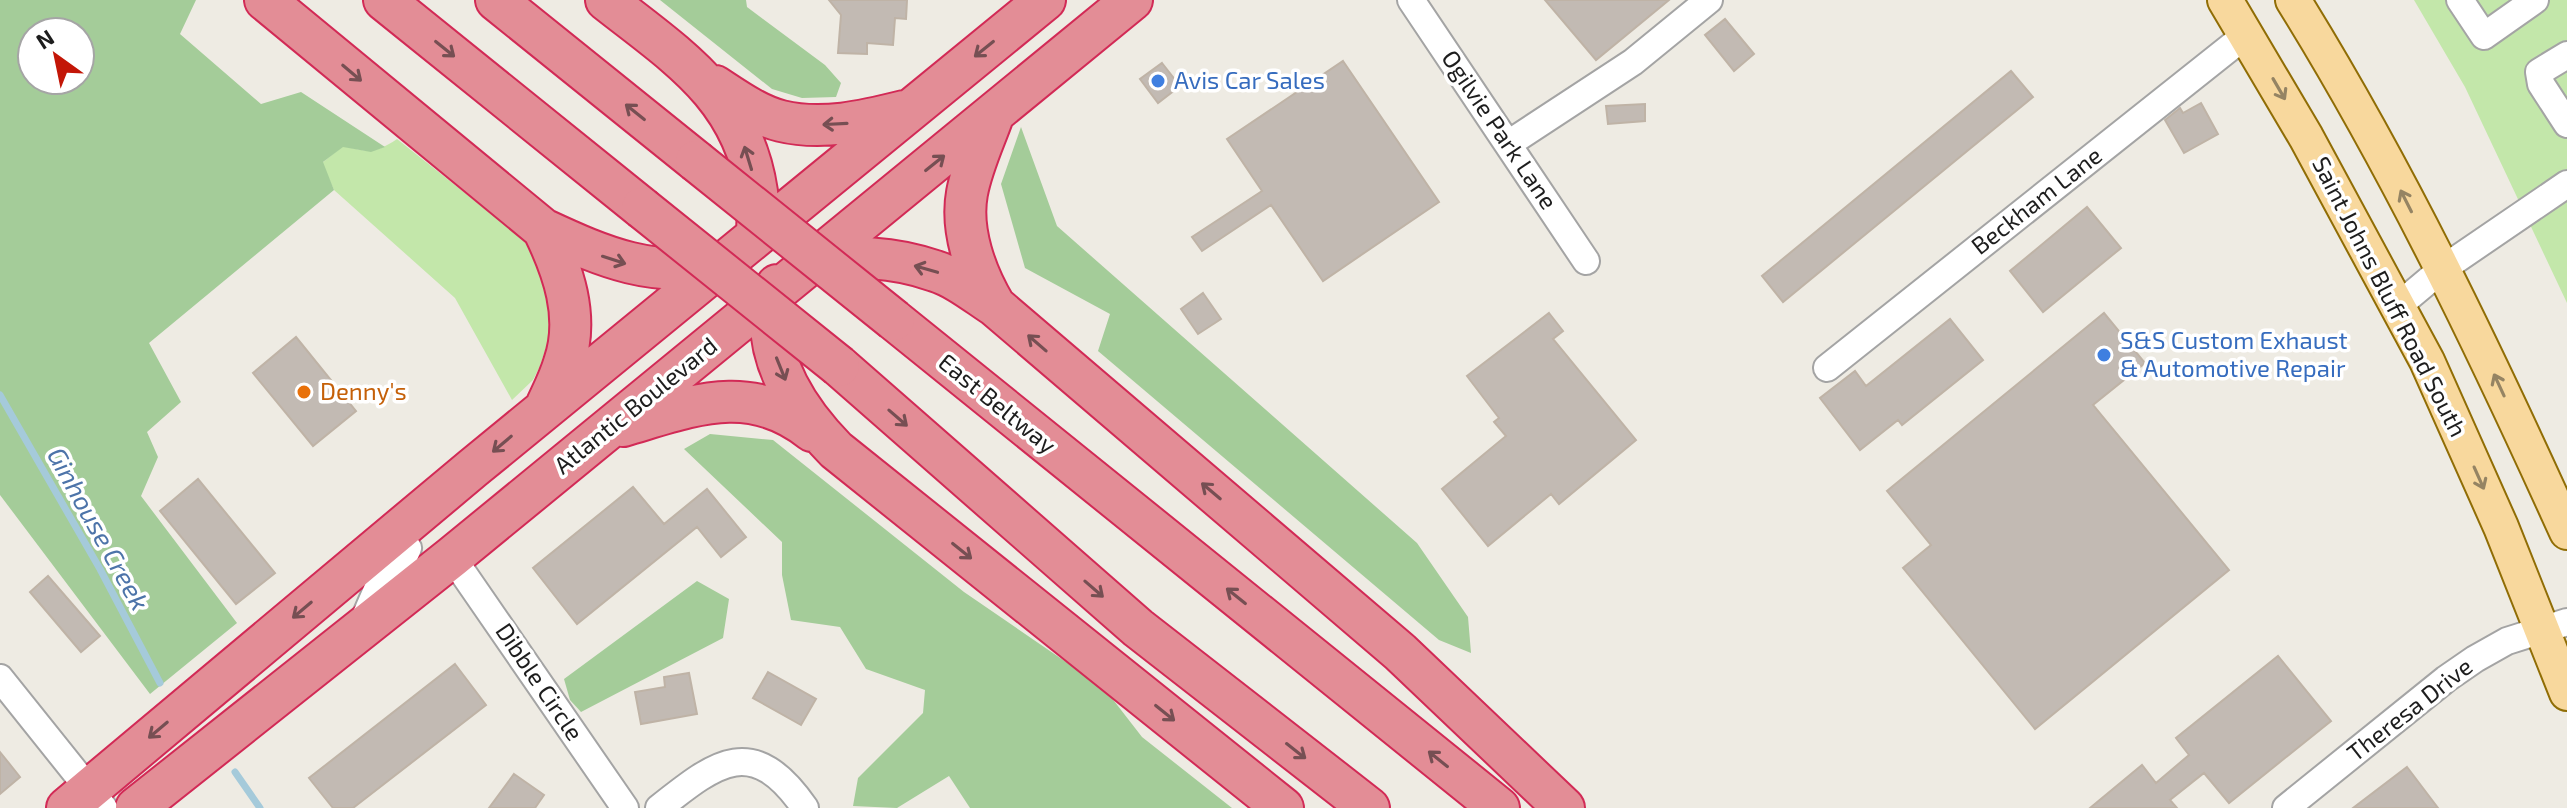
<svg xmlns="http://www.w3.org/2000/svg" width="2567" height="808" font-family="'Exo 2',sans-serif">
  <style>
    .grass { fill: #c3e7aa }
    .forest { fill: #a4cc99; fill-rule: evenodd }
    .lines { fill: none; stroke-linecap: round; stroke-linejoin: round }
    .stream { stroke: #a5cada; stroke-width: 7 }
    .building { fill: #c2bab3; stroke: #bfb3a6; stroke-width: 2 }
    .minor-casing { stroke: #a4a4a4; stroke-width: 30 }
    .major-casing { stroke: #906d05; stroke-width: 38 }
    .highway-casing { stroke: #d22a56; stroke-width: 44 }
    .minor { stroke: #fff; stroke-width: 26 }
    .major { stroke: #f8d89d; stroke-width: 34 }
    .highway { stroke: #e38d96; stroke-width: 40 }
    .highway-bridge-casing { stroke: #d22a56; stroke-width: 44; stroke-linecap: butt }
    .highway-bridge { stroke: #e38d96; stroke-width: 40 }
    .oneway { stroke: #764f53 }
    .oneway2 { stroke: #958463 }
    .shop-dot { fill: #3f7fe0; stroke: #fff; stroke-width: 3 }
    .food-dot { fill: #e8710a; stroke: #fff; stroke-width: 3 }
    .labels { text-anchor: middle; stroke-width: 7; stroke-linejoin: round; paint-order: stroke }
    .shop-label { font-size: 24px; fill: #366cbe; stroke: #fff; text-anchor: start }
    .street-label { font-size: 24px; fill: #1d1d1d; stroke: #fff }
    .food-label { font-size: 24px; fill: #c56008; stroke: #fff; text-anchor: start }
    .water-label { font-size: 26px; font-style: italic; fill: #4d74a9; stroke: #fff }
  </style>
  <rect width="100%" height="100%" fill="#eeebe3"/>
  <!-- grass -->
  <path class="grass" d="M 2414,0 L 2567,0 L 2567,303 L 2465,87 Z
    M 397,139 L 499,220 L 519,228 L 535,247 L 558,310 L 540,366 L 533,380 L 512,400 L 455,298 L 334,190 L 322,163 L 343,146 C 368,152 375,154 397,139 Z"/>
  <!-- forest -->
  <path class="forest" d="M 0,0 L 196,0 L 180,34 L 261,104 L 301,92 L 385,147 L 371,152 L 343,147 L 323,162 L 334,190 L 149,343 L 181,402 L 147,432 L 158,457 L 141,496 L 237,623 L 150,694 L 0,495 ZM 32,32 L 80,32 L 80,80 L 32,80 Z
    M 660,0 L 746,0 L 747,7 L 825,65 L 841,83 L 836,97 L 802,98 L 772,89 Z
    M 1021,127 L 1057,226 L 1417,543 L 1468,617 L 1471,653 L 1439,640 L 1098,351 L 1110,314 L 1025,268 L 1001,184 Z
    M 710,434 L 773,440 L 964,592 L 1104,688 L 1142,737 L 1232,808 L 970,808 L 949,776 L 897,808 L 853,806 L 858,778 L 923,713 L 925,690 L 866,669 L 840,627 L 791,620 L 782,575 L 782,542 L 684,449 Z
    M 697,581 L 729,599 L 723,638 L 581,712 L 570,700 L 564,679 Z"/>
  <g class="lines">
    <!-- stream -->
    <path class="stream" d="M 0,395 L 100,569 L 160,683
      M 235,772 L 260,808"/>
  </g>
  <!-- building -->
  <path class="building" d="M 829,0 L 907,0 L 906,19 L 895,18 L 893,45 L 867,43 L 867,54 L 838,53 L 841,15 Z
    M 1545,0 L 1669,0 L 1596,60 Z
    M 1725,19 L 1754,54 L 1734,71 L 1705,35 Z
    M 1343,61 L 1439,202 L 1323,281 L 1271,205 L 1202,251 L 1192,237 L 1262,191 L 1227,139 Z
    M 1162,63 L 1180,86 L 1158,103 L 1140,79 Z
    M 2011,71 L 2033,97 L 1783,302 L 1762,276 Z
    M 2201,103 L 2218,134 L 2184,153 L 2165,120 L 2180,108 L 2183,113 Z
    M 1645,104 L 1645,121 L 1608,124 L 1606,106 Z
    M 2087,207 L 2121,248 L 2043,312 L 2010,271 Z
    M 1203,293 L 1221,319 L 1198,334 L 1181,309 Z
    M 1549,313 L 1563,331 L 1553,339 L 1636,440 L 1559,504 L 1551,494 L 1488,546 L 1442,489 L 1506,436 L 1494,422 L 1499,418 L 1467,376 Z
    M 2104,313 L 2145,363 L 2093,405 L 2229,570 L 2035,729 L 1903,568 L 1931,545 L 1887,491 Z
    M 1950,319 L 1983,360 L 1902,425 L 1898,420 L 1860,450 L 1820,398 L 1855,371 L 1866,386 Z
    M 296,337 L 356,411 L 313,446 L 253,373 Z
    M 198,479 L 275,573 L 236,604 L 160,511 Z
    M 633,487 L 664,524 L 707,489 L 746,537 L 721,557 L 697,527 L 577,624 L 533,568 Z
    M 48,576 L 100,636 L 81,652 L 30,592 Z
    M 2278,656 L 2331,721 L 2229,803 L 2204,773 L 2170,800 L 2177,808 L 2090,808 L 2142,765 L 2156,783 L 2189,755 L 2176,738 Z
    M 455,664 L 486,705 L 353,808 L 333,808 L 309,778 Z
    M 768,672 L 816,699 L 801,725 L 753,698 Z
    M 689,673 L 697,714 L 641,724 L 635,692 L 665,687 L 664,677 Z
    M 0,752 L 20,777 L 0,794 Z
    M 2407,767 L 2438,808 L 2353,808 Z
    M 514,774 L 544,795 L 535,808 L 489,808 Z"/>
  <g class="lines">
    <defs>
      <path id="minor" d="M 1411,0 L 1586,261
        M 2460,0 L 2484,36 L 2535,0
        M 2567,55 L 2539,72 L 2541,84 L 2567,124
        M 1508,144 L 1633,62 L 1709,0
        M 2398,306 L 2441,270 L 2567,184
        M 1827,368 L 2247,34
        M 452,557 L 625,808
        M 362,624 L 379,585 L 400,566 L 408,548 L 396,532
        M 0,678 L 104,808
        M 659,808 C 717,762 753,733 805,808
        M 2286,808 L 2446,679 L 2475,659 L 2507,641 L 2567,622"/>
      <path id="major" d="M 2225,0 L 2306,137 L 2427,361 L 2501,527 L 2567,693
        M 2293,0 C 2398,169 2485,351 2567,532"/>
      <path id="highway" d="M 265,0 L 543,229 C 605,258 653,278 723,265
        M 384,0 L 642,208
        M 496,0 L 696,161
        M 606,0 C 677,56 743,96 757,192 C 759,206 757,222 757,235
        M 715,86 C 735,99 757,115 781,121 C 822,131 864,121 904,111
        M 993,116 C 984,141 972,166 967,193 C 960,231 976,274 995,306
        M 543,229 C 563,270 580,317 564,363 C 560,377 553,391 547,404
        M 810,263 C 850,254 895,257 935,271 C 957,278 975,293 995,306 L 1400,652 L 1564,808
        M 777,285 C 776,293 772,302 771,310 C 767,365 800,413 836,450 L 1283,808
        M 894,320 L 1499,808
        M 839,366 L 1138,628 L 1369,808
        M 623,426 C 692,406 749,381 812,431
        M 67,808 L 473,468 L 1045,0
        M 136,808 L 452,557 L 1132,0"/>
    </defs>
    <!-- minor casing -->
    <use href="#minor" class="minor-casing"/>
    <!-- major casing -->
    <use href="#major" class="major-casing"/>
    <!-- highway casing -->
    <use href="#highway" class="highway-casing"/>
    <!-- minor -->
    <use href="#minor" class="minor"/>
    <!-- major -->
    <use href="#major" class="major"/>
    <!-- highway -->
    <use href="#highway" class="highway"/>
    <defs>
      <path id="highway-bridge" d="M 696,161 L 894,320
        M 642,208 L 839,366"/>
    </defs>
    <!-- highway-bridge casing -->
    <use href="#highway-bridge" class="highway-bridge-casing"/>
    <!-- highway-bridge -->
    <use href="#highway-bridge" class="highway-bridge"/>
  </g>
  <!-- one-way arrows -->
  <defs><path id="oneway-shaft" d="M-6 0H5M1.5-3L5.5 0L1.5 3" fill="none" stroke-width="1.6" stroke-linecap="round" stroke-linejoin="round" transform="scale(2)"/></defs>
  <g class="oneway">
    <use href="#oneway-shaft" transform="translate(445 49) rotate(39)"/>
    <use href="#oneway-shaft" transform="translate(984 49) rotate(141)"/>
    <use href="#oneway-shaft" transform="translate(352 73) rotate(40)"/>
    <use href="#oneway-shaft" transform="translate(635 112) rotate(-141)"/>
    <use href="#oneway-shaft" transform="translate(835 124) rotate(177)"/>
    <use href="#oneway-shaft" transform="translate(748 158) rotate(-107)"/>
    <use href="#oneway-shaft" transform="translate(935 163) rotate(-39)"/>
    <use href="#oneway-shaft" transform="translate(614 260) rotate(18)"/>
    <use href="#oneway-shaft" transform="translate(926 269) rotate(-164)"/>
    <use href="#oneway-shaft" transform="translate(1037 343) rotate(-139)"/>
    <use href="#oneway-shaft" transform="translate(781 369) rotate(68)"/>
    <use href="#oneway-shaft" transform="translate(898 418) rotate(41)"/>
    <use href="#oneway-shaft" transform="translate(502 444) rotate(140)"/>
    <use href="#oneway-shaft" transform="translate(1211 491) rotate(-140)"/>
    <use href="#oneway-shaft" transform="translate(962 551) rotate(39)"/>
    <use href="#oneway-shaft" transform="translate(1094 589) rotate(41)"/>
    <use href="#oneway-shaft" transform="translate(1236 596) rotate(-141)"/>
    <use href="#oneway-shaft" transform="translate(302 610) rotate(140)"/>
    <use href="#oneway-shaft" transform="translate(1165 713) rotate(39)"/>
    <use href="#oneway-shaft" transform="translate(158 730) rotate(140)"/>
    <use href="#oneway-shaft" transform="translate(1296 751) rotate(38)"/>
    <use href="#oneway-shaft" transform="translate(1438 759) rotate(-141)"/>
  </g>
  <g class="oneway2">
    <use href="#oneway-shaft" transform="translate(2279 89) rotate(60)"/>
    <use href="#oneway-shaft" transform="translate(2406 201) rotate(-117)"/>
    <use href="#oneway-shaft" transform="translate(2499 385) rotate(-115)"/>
    <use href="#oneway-shaft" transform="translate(2479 478) rotate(66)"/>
  </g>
  <!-- markers -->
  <g class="shop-dot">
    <circle cx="1158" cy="81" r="8"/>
    <circle cx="2104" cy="355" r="8"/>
  </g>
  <circle class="food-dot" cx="304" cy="392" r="8"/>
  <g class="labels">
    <!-- shop labels -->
    <g class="shop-label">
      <text x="1174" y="89">Avis Car Sales</text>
      <text x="2120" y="349">S&amp;S Custom Exhaust<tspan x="2120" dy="28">&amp; Automotive Repair</tspan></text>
    </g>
    <!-- street labels -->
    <g class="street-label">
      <text transform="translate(1499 130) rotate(56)" y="8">Ogilvie Park Lane</text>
      <text transform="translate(2037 201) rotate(-38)" y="8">Beckham Lane</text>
      <text transform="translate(2389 297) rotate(63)" y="8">Saint Johns Bluff Road South</text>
      <text transform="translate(997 404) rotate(39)" y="8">East Beltway</text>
      <text transform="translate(636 406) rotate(-39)" y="8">Atlantic Boulevard</text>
      <text transform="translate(539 682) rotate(56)" y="8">Dibble Circle</text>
      <text transform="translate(2410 710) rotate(-38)" y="8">Theresa Drive</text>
    </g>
    <!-- food labels -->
    <g class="food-label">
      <text x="320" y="400">Denny's</text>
    </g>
    <!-- water labels -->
    <g class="water-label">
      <text transform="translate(98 529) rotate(61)" y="9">Ginhouse Creek</text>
    </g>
  </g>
  <!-- north arrow -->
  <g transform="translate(56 56) rotate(327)"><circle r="38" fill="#ffffff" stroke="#a5a5a5" stroke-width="2"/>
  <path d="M0-6L14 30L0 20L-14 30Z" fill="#c31607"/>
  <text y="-12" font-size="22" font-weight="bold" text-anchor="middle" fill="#1d1d1d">N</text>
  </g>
</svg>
